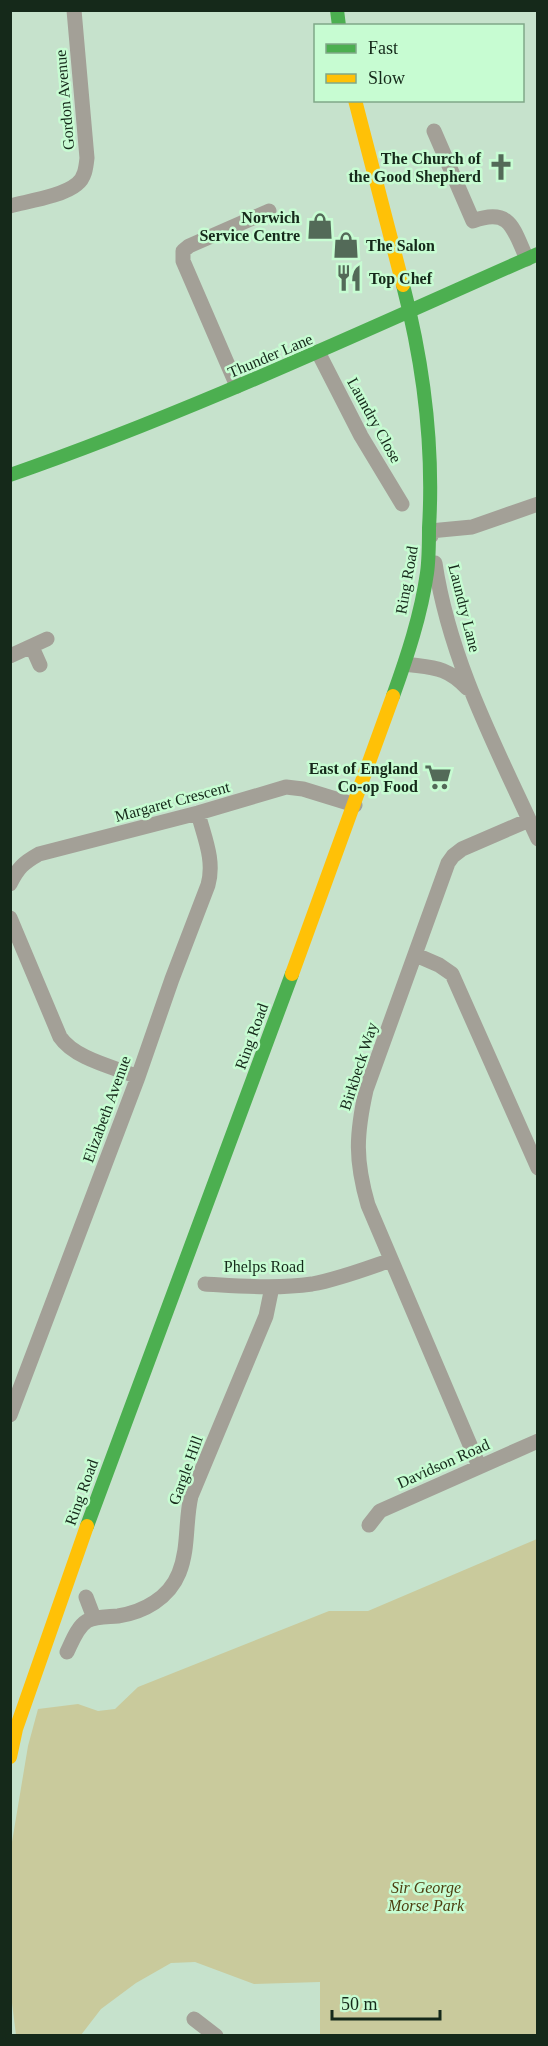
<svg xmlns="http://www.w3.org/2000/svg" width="548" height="2046" font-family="'Times New Roman',serif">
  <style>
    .green { fill: #c9ca9c }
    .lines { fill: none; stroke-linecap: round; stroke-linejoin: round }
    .street { stroke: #a3a097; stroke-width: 15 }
    .fast { stroke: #4caf50; stroke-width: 14 }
    .slow { stroke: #ffc107; stroke-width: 14 }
    .labels { text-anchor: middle; stroke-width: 5; stroke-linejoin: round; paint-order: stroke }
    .street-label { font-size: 16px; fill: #15291a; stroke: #c7fcd2 }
    .poi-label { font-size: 16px; font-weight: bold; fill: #15291a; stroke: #c7fcd2; text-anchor: end }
    .park-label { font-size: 16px; font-style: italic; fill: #4d3e10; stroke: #c7fcd2 }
  </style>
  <rect width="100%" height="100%" fill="#c6e2cc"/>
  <!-- green -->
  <path class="green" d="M 537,1539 L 537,2035 L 320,2035 L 320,1982 L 254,1984 L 195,1962 L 171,1963 L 136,1983 L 101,2009 L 81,2035 L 16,2035 L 10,1987 L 10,1854 L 28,1746 L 38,1709 L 78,1704 L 98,1711 L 115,1709 L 138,1687 L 329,1611 L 368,1611 Z"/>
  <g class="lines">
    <!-- street -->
    <path class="street" d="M 434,131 L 473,221 C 511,207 513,229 527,259
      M 10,206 C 29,201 63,196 77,184 C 85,178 86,167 87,158 L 74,10
      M 318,352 L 361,436 L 402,504
      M 237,386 L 183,261 L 183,251 L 189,246 L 269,211
      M 431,536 L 430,531 L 472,527 L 538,504
      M 435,563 C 450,662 497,749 538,839
      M 32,647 L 40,665
      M 10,656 L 47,639
      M 405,664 C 433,668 446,666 467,688
      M 10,884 C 18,868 23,863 39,854 L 198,813 L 286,787 L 303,789 L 355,805
      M 10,918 L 60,1037 C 75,1059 114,1067 138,1077
      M 416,955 L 439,965 L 452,974 L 538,1168
      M 205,1284 C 241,1286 276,1289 312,1284 C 339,1279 365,1269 391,1260
      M 10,1415 L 138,1077 L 172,979 L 208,885 C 215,860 204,837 198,813
      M 479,1466 L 368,1205 C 355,1160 356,1135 366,1090 L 448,863 L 453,856 L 462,849 L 529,820
      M 369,1525 L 380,1511 L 538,1441
      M 86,1597 L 94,1618
      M 67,1652 C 72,1642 77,1627 87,1621 C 96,1616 108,1617 118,1616 C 144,1612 169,1598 179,1573 C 189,1548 185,1522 191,1496 L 266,1316 L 272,1287
      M 194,2019 L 216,2036"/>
    <!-- fast -->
    <path class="fast" d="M 337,10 L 339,26
      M 10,475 C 191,412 363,331 538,254
      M 393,696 C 407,657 421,615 427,573 C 429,559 429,543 429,528 C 434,444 424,366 403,285
      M 87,1526 L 292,974"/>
    <!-- slow -->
    <path class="slow" d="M 355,100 L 403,285
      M 292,974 L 393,696
      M 10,1757 L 16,1729 L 87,1526"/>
  </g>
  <!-- icons -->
  <defs>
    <symbol id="church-bare" viewBox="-9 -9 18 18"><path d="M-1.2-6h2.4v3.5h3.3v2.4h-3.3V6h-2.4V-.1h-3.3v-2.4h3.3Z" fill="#536a58" stroke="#c7fcd2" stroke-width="2.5" paint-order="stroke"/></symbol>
    <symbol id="shop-bare" viewBox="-9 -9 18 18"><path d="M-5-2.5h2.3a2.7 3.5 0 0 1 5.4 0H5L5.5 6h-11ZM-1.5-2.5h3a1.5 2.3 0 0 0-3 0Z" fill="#536a58" stroke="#c7fcd2" stroke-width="2.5" paint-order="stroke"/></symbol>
    <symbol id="restaurant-bare" viewBox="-9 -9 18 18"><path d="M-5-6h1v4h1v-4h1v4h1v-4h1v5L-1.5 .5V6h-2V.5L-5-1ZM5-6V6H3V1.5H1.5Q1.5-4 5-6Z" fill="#536a58" stroke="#c7fcd2" stroke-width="2.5" paint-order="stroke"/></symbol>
    <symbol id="supermarket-bare" viewBox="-9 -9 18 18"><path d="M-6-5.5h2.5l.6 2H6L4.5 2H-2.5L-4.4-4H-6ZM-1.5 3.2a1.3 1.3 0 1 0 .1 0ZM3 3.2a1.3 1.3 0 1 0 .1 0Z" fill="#536a58" stroke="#c7fcd2" stroke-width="2.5" paint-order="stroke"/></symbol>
  </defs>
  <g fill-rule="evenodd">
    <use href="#church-bare" x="482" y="148" width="38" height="38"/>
    <use href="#shop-bare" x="301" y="207" width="38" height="38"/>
    <use href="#shop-bare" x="327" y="226" width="38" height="38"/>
    <use href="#restaurant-bare" x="330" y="259" width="38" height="38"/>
    <use href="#supermarket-bare" x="419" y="758" width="38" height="38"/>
  </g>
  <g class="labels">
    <!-- street labels -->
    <g class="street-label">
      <text transform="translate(64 100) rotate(-95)" y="6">Gordon Avenue</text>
      <text transform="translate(270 355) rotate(-23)" y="6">Thunder Lane</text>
      <text transform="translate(375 420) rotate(61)" y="6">Laundry Close</text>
      <text transform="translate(406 580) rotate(-80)" y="6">Ring Road</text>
      <text transform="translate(465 608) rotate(76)" y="6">Laundry Lane</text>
      <text transform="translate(172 801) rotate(-15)" y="6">Margaret Crescent</text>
      <text transform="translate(251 1036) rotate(-70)" y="6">Ring Road</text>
      <text transform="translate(358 1066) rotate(-72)" y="6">Birkbeck Way</text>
      <text transform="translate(106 1109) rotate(-70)" y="6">Elizabeth Avenue</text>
      <text x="264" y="1272">Phelps Road</text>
      <text transform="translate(443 1463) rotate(-24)" y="6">Davidson Road</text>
      <text transform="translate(185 1470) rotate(-70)" y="6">Gargle Hill</text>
      <text transform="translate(81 1492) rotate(-70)" y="6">Ring Road</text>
    </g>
    <!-- poi labels -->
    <g class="poi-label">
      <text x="481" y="164">The Church of<tspan x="481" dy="18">the Good Shepherd</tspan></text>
      <text x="300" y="223">Norwich<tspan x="300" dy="18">Service Centre</tspan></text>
      <text x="366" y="251" text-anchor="start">The Salon</text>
      <text x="369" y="284" text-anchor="start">Top Chef</text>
      <text x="418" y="774">East of England<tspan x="418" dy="18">Co-op Food</tspan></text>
    </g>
    <!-- park labels -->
    <g class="park-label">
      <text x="426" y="1893">Sir George<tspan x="426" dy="18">Morse Park</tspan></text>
    </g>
  </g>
  <!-- border -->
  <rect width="548" height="2046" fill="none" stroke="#15291a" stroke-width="24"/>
  <!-- legend -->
  <rect x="314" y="24" width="210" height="78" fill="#c7fcd2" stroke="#80a888" stroke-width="1.5"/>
  <rect x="326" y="44" width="30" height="9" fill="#4caf50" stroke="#80a888" stroke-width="1.5"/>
  <text x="368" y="54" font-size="18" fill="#15291a">Fast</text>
  <rect x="326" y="74" width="30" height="9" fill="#ffc107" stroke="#80a888" stroke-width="1.5"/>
  <text x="368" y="84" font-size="18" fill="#15291a">Slow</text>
  <!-- scale -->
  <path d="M332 2010v9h108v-9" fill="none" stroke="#15291a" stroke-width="3"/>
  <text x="341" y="2010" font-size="18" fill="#15291a" stroke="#c7fcd2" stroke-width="4.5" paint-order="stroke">50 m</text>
</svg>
